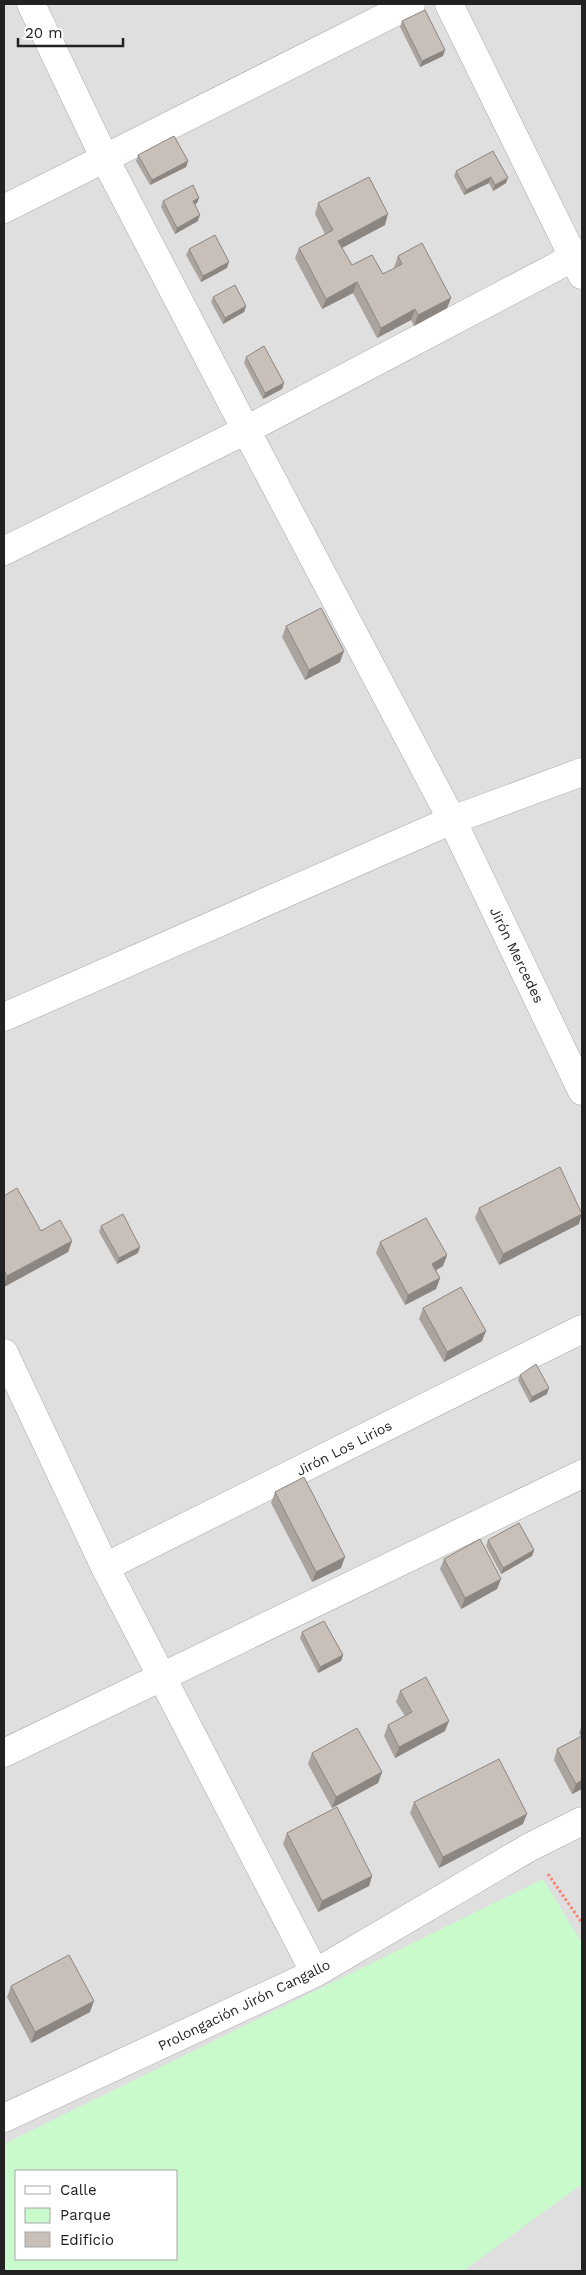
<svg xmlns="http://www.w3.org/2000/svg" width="586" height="2275" font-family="'Work Sans',sans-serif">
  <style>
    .residential { fill: #e0dfdf; fill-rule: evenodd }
    .park { fill: #c8facc; fill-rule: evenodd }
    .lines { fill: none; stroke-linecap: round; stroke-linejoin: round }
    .minor-casing { stroke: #a9a9a9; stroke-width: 29 }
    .path { stroke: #fa8072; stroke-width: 3; stroke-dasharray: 2.5 2.5; stroke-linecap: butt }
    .minor { stroke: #fff; stroke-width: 28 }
    .wall { fill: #aba49e }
    .shaded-wall { fill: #8b8681 }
    .building { fill: #c7bfb8; stroke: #8b8681 }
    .labels { text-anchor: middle; stroke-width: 4; stroke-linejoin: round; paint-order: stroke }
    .street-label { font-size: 14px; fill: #222; stroke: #fff }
  </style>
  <rect width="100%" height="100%" fill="#f2efe9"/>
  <!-- residential -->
  <path class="residential" d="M 4,4 L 582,4 L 582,2271 L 4,2271 ZM 16,2171 L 176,2171 L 176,2259 L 16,2259 Z"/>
  <!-- park -->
  <path class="park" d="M 543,1879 L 582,1943 L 582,2184 L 463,2271 L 4,2271 L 4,2144 ZM 16,2171 L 176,2171 L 176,2259 L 16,2259 Z"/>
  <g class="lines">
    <defs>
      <path id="minor" d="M 31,4 L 105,159 L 246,430 L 452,820 L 582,1091
        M 449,4 L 582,275
        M 4,209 L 411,4
        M 4,551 L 246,430 L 582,253
        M 4,1017 L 452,820 L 582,772
        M 4,1353 L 105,1567 L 315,1973
        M 105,1567 L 582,1329
        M 4,1753 L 582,1474
        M 4,2118 L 315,1973 L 530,1847 L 582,1821"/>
    </defs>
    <!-- minor casing -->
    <use href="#minor" class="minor-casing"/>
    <!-- path -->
    <path class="path" d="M 548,1874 L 582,1923"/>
    <!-- minor -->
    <use href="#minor" class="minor"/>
  </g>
  <!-- wall -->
  <path class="wall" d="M 402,21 L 443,56 L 420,67 L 400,27 Z
    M 493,151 L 506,183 L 493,191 L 489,183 L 464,195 L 454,176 L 456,171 Z
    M 138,155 L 188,161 L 186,167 L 150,185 L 136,161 Z
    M 199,198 L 197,203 L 195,205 L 198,221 L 175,234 L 161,207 L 163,201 Z
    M 318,203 L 385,225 L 342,248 L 352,265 L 383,274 L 394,268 L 394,267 L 398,256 L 451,298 L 447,308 L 414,326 L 411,320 L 377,338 L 353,293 L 322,309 L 295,258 L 299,248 L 325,234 L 315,214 Z
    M 189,249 L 227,268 L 201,282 L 186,255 Z
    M 213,297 L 246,306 L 244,312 L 223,324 L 211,302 Z
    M 246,357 L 284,383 L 282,389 L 263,399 L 244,363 Z
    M 286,626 L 340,662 L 305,680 L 282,637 Z
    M 4,1196 L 41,1231 L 72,1241 L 68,1252 L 4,1287 Z
    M 479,1208 L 579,1224 L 499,1265 L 475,1218 Z
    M 101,1226 L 138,1253 L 117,1264 L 99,1232 Z
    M 380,1242 L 447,1255 L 443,1266 L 436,1270 L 440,1278 L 436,1289 L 405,1305 L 376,1253 Z
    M 423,1308 L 482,1341 L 444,1362 L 419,1319 Z
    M 520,1375 L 547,1394 L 530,1403 L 518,1380 Z
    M 275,1492 L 341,1568 L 312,1582 L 271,1503 Z
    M 488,1540 L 534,1550 L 532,1556 L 501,1574 L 486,1546 Z
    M 444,1559 L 501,1579 L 497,1589 L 461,1609 L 440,1569 Z
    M 302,1632 L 343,1655 L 341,1661 L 318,1673 L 300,1638 Z
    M 400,1691 L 445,1731 L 395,1758 L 384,1736 L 388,1725 L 405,1716 L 396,1702 Z
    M 582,1724 L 582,1789 L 572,1794 L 554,1760 L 557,1749 L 581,1737 L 579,1733 Z
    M 312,1753 L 382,1772 L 378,1783 L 332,1808 L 308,1764 Z
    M 414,1802 L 523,1824 L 439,1868 L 410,1813 Z
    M 287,1833 L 372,1876 L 369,1886 L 318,1912 L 283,1844 Z
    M 11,1986 L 90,2012 L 31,2043 L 7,1997 Z"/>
  <!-- shaded-wall -->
  <path class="shaded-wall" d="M 445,50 L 443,56 L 420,67 L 422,61 Z
    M 188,161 L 186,167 L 150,185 L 152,180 Z
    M 491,177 L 489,183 L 464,195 L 466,190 Z
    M 508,178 L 506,183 L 493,191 L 495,185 Z
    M 199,198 L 197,203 L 191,207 L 193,201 Z
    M 388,214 L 385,225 L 334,252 L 338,241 Z
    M 200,215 L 198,221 L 175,234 L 177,228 Z
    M 229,262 L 227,268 L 201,282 L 203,276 Z
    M 357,282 L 353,293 L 322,309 L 326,299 Z
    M 451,298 L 447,308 L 414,326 L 418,315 Z
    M 246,306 L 244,312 L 223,324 L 225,318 Z
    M 415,309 L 411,320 L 377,338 L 381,328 Z
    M 284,383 L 282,389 L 263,399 L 265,393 Z
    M 344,651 L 340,662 L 305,680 L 309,670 Z
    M 582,1214 L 579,1224 L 499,1265 L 503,1254 Z
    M 72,1241 L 68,1252 L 4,1287 L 7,1276 Z
    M 140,1247 L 138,1253 L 117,1264 L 119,1258 Z
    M 447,1255 L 443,1266 L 428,1275 L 432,1264 Z
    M 440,1278 L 436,1289 L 405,1305 L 408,1295 Z
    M 486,1331 L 482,1341 L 444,1362 L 447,1352 Z
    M 549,1388 L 547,1394 L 530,1403 L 532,1397 Z
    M 534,1550 L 532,1556 L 501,1574 L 503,1568 Z
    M 345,1557 L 341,1568 L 312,1582 L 316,1572 Z
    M 501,1579 L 497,1589 L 461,1609 L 465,1598 Z
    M 343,1655 L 341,1661 L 318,1673 L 320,1667 Z
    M 449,1721 L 445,1731 L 395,1758 L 399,1747 Z
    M 382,1772 L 378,1783 L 332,1808 L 336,1797 Z
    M 582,1780 L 582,1789 L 572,1794 L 576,1784 Z
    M 527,1814 L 523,1824 L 439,1868 L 443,1857 Z
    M 372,1876 L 369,1886 L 318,1912 L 322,1901 Z
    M 94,2001 L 90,2012 L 31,2043 L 35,2032 Z"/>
  <!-- building -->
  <path class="building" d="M 425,10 L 445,50 L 422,61 L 402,21 Z
    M 174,136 L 188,161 L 152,180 L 138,155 Z
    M 493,151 L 508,178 L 495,185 L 491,177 L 466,190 L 456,171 Z
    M 369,177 L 388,214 L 338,241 L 352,265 L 372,255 L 383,274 L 402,264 L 398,256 L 422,243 L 451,298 L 418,315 L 415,309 L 381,328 L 357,282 L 326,299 L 299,248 L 333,230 L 318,203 Z
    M 193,185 L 199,198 L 193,201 L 200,215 L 177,228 L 163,201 Z
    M 215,235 L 229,262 L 203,276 L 189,249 Z
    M 235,285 L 246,306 L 225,318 L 213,297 Z
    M 264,346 L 284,383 L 265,393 L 246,357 Z
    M 321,608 L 344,651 L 309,670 L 286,626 Z
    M 560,1167 L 582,1214 L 503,1254 L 479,1208 Z
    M 17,1188 L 41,1231 L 60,1220 L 72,1241 L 7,1276 L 4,1270 L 4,1196 Z
    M 123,1214 L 140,1247 L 119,1258 L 101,1226 Z
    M 426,1218 L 447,1255 L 432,1264 L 440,1278 L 408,1295 L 380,1242 Z
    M 461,1287 L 486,1331 L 447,1352 L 423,1308 Z
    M 536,1364 L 549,1388 L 532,1397 L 520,1375 Z
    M 304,1477 L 345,1557 L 316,1572 L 275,1492 Z
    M 519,1523 L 534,1550 L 503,1568 L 488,1540 Z
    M 480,1539 L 501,1579 L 465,1598 L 444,1559 Z
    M 324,1621 L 343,1655 L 320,1667 L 302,1632 Z
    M 426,1677 L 449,1721 L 399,1747 L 388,1725 L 412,1712 L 400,1691 Z
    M 357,1728 L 382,1772 L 336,1797 L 312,1753 Z
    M 582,1736 L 582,1780 L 576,1784 L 557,1749 Z
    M 499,1759 L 527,1814 L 443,1857 L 414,1802 Z
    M 337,1807 L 372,1876 L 322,1901 L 287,1833 Z
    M 69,1955 L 94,2001 L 35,2032 L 11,1986 Z"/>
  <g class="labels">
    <!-- street labels -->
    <g class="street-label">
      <text transform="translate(517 955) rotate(64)" y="5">Jirón Mercedes</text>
      <text transform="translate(344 1448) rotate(-27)" y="5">Jirón Los Lirios</text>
      <text transform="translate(244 2005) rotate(-26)" y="5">Prolongación Jirón Cangallo</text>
    </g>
  </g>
  <!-- border -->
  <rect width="586" height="2275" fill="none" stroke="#222222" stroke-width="10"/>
  <!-- legend -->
  <rect x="15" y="2170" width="162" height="90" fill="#ffffff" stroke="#a7a7a7"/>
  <rect x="25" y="2186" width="25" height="8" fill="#ffffff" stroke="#a7a7a7"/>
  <text x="60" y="2195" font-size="15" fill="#222222">Calle</text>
  <rect x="25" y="2208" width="25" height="15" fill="#c8facc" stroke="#a7a7a7"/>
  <text x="60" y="2220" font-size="15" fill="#222222">Parque</text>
  <rect x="25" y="2232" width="25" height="15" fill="#c7bfb8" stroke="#a7a7a7"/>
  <text x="60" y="2245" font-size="15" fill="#222222">Edificio</text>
  <!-- scale -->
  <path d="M18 38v8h105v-8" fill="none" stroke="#222222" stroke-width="2.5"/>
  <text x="25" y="38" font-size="15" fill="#222222" stroke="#ffffff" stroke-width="4" paint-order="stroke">20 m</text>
</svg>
